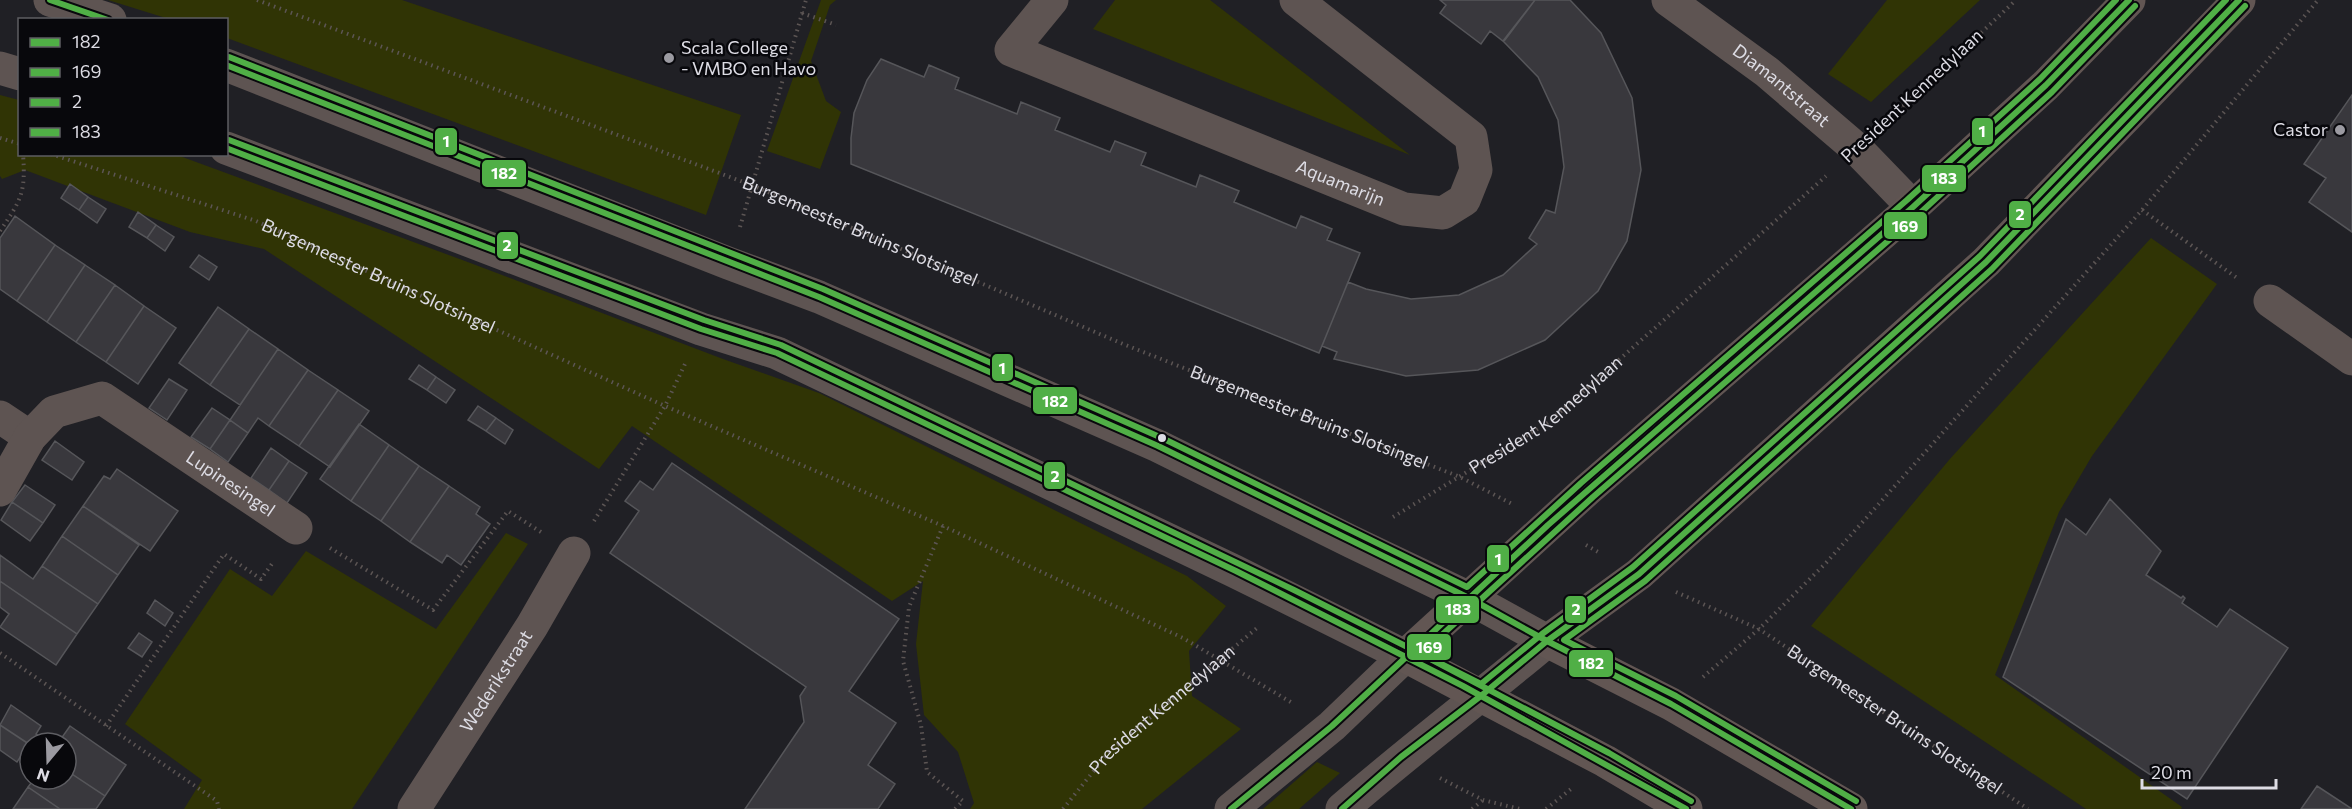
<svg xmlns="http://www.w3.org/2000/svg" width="2352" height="809" font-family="Commissioner,sans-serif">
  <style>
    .green { fill: #303405 }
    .building { fill: #39383d; stroke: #56565a; stroke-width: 1.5 }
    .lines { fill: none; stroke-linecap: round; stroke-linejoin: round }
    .path { stroke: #5c5554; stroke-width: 4; stroke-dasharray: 1.5 4.5; stroke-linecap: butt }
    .minor { stroke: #5e5452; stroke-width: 33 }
    .major { stroke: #625653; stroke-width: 33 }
    .bus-1-casing { stroke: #08080c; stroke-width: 10 }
    .bus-2-casing { stroke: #08080c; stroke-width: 10 }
    .bus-3-casing { stroke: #08080c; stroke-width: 10 }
    .bus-4-casing { stroke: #08080c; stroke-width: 10 }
    .bus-5-casing { stroke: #08080c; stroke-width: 10 }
    .bus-1 { stroke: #50af46; stroke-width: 6 }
    .bus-2 { stroke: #50af46; stroke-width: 6 }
    .bus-3 { stroke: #50af46; stroke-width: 6 }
    .bus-4 { stroke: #50af46; stroke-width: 6 }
    .bus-5 { stroke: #50af46; stroke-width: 6 }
    .poi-dot { fill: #9b9aa1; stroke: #08080c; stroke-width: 2 }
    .bus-dot { fill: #dddce4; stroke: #08080c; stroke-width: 2 }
    .labels { text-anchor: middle; stroke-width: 5; stroke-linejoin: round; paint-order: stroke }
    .poi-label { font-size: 18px; fill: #dddce4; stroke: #08080c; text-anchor: start }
    .street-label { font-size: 18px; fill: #dddce4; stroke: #08080c }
    .line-badge { stroke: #08080c; stroke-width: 2 }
    .badge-label { font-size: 16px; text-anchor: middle; font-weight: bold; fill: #fff }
  </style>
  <rect width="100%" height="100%" fill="#202025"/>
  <!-- green -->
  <path class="green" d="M 108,0 L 402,0 L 741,115 L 706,215 L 227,38 L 226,20 L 169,19 Z
    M 821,0 L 836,0 L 830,5 L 811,61 L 826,101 L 841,112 L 820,169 L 767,151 Z
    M 1115,0 L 1210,0 L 1410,155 L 1093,29 Z
    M 1887,0 L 1980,0 L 1871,102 L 1828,74 Z
    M 0,95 L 19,100 L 20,154 L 177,155 L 465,261 L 723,359 L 819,393 L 1187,576 L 1226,606 L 1189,651 L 1192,696 L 1241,729 L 1142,809 L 970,809 L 974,803 L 958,752 L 924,715 L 916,644 L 923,581 L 892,601 L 632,426 L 599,469 L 264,249 L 190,232 L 25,170 L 2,179 L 0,176 Z
    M 2151,238 L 2217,284 L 2092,456 L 2059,512 L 1995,675 L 2182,807 L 2181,809 L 2086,809 L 1811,626 L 1949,460 Z
    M 506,533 L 528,544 L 352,809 L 184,809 L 202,780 L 125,724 L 230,569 L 272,596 L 306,551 L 436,629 Z
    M 1317,762 L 1340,773 L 1299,809 L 1263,809 Z"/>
  <!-- building -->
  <path class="building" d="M 1440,0 L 1535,0 L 1505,40 L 1503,41 L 1490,31 L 1481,44 L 1440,13 L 1446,5 Z
    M 1535,0 L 1570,0 L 1601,33 L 1632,98 L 1641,170 L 1627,241 L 1598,291 L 1545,340 L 1478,370 L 1406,376 L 1334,359 L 1337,352 L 1322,346 L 1348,282 L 1366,289 L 1411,299 L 1459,295 L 1503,275 L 1537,244 L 1529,238 L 1546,210 L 1555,213 L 1564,167 L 1558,120 L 1538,77 L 1503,41 Z
    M 881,59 L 924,77 L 929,65 L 959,78 L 955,89 L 1017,114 L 1021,102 L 1060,118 L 1055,130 L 1110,152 L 1115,141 L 1146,153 L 1141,165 L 1196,187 L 1200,175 L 1239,191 L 1234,202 L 1296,228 L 1301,216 L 1332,229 L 1327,240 L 1360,253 L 1319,353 L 851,164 L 851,138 L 854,113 L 867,80 Z
    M 2352,95 L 2352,232 L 2309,202 L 2326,178 L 2304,164 Z
    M 70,184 L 88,197 L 79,210 L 61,198 Z
    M 88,197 L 106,209 L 97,223 L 79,210 Z
    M 138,212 L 156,225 L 147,238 L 129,227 Z
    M 15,216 L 55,245 L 17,301 L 0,289 L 0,238 Z
    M 156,225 L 174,237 L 165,251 L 147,238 Z
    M 55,245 L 85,265 L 47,322 L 17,301 Z
    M 199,255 L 217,267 L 209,280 L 190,267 Z
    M 85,265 L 115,285 L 76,342 L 47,322 Z
    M 115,285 L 144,306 L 106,362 L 76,342 Z
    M 144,306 L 176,328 L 138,384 L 106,362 Z
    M 218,307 L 249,329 L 210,385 L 179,363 Z
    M 249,329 L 278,349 L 240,405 L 210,385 Z
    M 278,349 L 308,370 L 269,426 L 258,418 L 248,433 L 230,420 Z
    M 419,365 L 436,377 L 427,390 L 409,379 Z
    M 308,370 L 338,390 L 299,446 L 269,426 Z
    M 436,377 L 455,390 L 446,403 L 427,390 Z
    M 169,379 L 187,390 L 167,420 L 149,408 Z
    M 338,390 L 369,411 L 330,467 L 299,446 Z
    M 478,406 L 496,418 L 486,431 L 468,420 Z
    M 212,408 L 230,420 L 210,449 L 191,437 Z
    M 496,418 L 513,430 L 505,444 L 486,431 Z
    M 230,420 L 248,433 L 228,462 L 210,449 Z
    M 359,424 L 389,445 L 351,501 L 320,479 Z
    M 55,441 L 84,462 L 72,480 L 42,460 Z
    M 389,445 L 419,466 L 381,521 L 351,501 Z
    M 271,448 L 289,461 L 269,490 L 251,478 Z
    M 289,461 L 307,473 L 287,503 L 269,490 Z
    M 672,463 L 899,619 L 849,691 L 896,723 L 868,765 L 895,784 L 878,809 L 745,809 L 804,722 L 800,696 L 806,687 L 610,553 L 639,511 L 625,501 L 640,481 L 653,490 Z
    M 419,466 L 449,486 L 410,542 L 381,521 Z
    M 117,469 L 178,511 L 150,551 L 83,506 L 104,476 L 110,479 Z
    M 25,485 L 55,505 L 43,523 L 12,502 Z
    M 449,486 L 480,507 L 476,514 L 490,524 L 461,565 L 447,555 L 442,563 L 410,542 Z
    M 2110,499 L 2161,551 L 2146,575 L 2181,598 L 2183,596 L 2185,598 L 2182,603 L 2217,627 L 2230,609 L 2288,648 L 2187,799 L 2003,677 L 2066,519 L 2086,535 Z
    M 12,502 L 43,523 L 30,541 L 1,520 Z
    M 83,506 L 139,545 L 118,575 L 62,536 Z
    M 62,536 L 118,575 L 98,604 L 42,566 Z
    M 0,555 L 33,579 L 42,566 L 98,604 L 77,634 L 0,581 Z
    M 0,581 L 77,634 L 56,665 L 0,627 L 9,614 L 0,607 Z
    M 155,600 L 173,613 L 165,626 L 147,613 Z
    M 139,633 L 152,642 L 142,657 L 128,648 Z
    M 11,705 L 41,726 L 36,734 L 49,743 L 30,745 L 0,725 Z
    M 0,725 L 29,744 L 17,762 L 0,750 Z
    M 70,726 L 126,765 L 105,796 L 66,770 L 66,743 L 58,743 Z
    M 66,770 L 105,796 L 96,809 L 60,809 L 28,787 L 34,779 L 66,779 Z
    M 2317,786 L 2352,809 L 2301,809 Z
    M 28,787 L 60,809 L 13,809 Z"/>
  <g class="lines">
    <!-- path -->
    <g class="path">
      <path id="s1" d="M 257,0 L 754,186 L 1123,344 L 1460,477 L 1514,505"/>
      <path d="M 802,13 L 836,25"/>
      <path d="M 1885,123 L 2016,0"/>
      <path d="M 0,138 L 20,144"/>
      <path id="s2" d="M 51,154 L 256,221 L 665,406 L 943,526 L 1183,638 L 1294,704"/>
      <path d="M 2142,210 L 2237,278"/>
      <path d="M 740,227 L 806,0"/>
      <path d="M 0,231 C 21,200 26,193 23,154"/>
      <path id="s3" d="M 1393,517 L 1549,422 L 1826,176"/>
      <path d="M 594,521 L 665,406 L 685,364"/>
      <path d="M 943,526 L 909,607 L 903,661 L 921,725 L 927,772 L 963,801 L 955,809"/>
      <path d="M 1586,545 L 1600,553"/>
      <path d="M 330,548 L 433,610 L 508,511 L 541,532"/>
      <path id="s4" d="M 1676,592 L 1759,629 L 2028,809"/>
      <path d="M 0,653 L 217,801 L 219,809"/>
      <path d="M 1703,677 L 1759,629 L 1825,564 L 2142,210 L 2318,0"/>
      <path d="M 106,726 L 224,554 L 261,579 L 274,561"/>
      <path d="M 1440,778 L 1483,800 L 1520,809"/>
      <path id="s5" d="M 1063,809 L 1109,752 L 1257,628"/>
      <path d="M 1472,809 L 1483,800"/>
      <path d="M 1546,809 L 1571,789"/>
    </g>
    <!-- minor -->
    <g class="minor">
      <path d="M 50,0 L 110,20"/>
      <path id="s6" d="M 1052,0 L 1011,50 L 1404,209 L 1443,213 L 1464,200 L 1476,170 L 1471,137 L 1296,0"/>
      <path id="s7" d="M 1668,0 L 1767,72 L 1857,149 L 1913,207"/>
      <path d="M 226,65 L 728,263 L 819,297 L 1158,446 L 1352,542 L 1469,598 L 1547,641 C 1479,698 1409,751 1342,809"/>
      <path d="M 0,68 L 20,74"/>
      <path d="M 226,148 L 701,329 L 777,353 L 1234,571 L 1405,656 L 1332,726 L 1231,809"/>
      <path d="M 2270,301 L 2352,359"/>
      <path d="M 0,417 L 30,437"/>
      <path id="s8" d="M 0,490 L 30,437 L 54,412 L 102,398 L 296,528"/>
      <path id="s9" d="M 414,809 L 532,626 L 574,553"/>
    </g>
    <!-- major -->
    <path class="major" d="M 1686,809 L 1605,761 L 1405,656 L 1587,490 L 1913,207 L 2046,85 L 2129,0
      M 1851,809 L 1671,704 L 1547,641 L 1639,574 L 1986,262 L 2239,0"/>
    <defs>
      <path id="bus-1" d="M 50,0 L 108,20
        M 226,65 L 819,297 L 1158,446 L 1469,598 L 1547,641 L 1671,704 L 1851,809
        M 226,148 L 701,329 L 777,353 L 1236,571 L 1463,686 L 1686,809"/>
      <path id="bus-2" d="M 1691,801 L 1609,753 L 1421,654 L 1593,497 L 1919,214 L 2052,92 L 2135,6
        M 1856,801 L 1676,696 L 1564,640 L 1645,581 L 1992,269 L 2245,6"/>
      <path id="bus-3" d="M 229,140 L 704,320 L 781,345 L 1294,590 L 1481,684 L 1542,634 L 1633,567 L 1980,256 L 2226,0"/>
      <path id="bus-4" d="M 1231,809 L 1332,726 L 1548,525 L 1913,207 L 2046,85 L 2129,0
        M 1342,809 L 1401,757 L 1482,695 L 1547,641 L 1639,574 L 1986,262 L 2239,0"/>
      <path id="bus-5" d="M 229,57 L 823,289 L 1162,438 L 1467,587 L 1581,483 L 1907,200 L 2040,79 L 2116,0"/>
    </defs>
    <!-- bus-1 casing -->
    <use href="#bus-1" class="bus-1-casing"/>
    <!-- bus-2 casing -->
    <use href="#bus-2" class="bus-2-casing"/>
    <!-- bus-3 casing -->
    <use href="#bus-3" class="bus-3-casing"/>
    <!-- bus-4 casing -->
    <use href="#bus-4" class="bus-4-casing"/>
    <!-- bus-5 casing -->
    <use href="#bus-5" class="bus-5-casing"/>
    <!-- bus-1 -->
    <use href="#bus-1" class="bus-1"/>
    <!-- bus-2 -->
    <use href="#bus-2" class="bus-2"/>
    <!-- bus-3 -->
    <use href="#bus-3" class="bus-3"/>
    <!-- bus-4 -->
    <use href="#bus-4" class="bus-4"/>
    <!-- bus-5 -->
    <use href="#bus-5" class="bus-5"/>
  </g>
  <!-- markers -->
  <g class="poi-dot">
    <circle cx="669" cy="58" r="6"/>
    <circle cx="2340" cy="130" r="6"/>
  </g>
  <circle class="bus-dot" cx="1162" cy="438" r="5"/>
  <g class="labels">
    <!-- poi labels -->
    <g class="poi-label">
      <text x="681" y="54">Scala College<tspan x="681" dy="21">- VMBO en Havo</tspan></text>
      <text x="2328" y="136" text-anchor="end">Castor</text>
    </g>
    <!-- street labels -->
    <g class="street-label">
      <text dy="6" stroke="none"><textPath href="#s7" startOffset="142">Diamantstraat</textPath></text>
      <text transform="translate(1912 96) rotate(-43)" y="6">President Kennedylaan</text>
      <text dy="6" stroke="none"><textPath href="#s6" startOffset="420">Aquamarijn</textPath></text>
      <text dy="6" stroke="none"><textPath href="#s1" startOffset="646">Burgemeester Bruins Slotsingel</textPath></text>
      <text dy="6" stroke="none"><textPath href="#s2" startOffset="350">Burgemeester Bruins Slotsingel</textPath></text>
      <text dy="6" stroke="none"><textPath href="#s3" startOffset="184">President Kennedylaan</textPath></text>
      <text dy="6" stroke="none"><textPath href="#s1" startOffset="1132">Burgemeester Bruins Slotsingel</textPath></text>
      <text dy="6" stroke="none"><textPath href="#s8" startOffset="300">Lupinesingel</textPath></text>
      <text dy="6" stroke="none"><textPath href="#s9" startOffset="152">Wederikstraat</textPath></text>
      <text dy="6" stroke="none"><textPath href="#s5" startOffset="141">President Kennedylaan</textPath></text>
      <text dy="6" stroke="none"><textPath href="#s4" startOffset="254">Burgemeester Bruins Slotsingel</textPath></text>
    </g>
  </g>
  <g class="line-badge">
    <rect x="1971" y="117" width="23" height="29" rx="6" fill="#50af46"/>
    <rect x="434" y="127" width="24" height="29" rx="6" fill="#50af46"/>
    <rect x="481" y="159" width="46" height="29" rx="6" fill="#50af46"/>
    <rect x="1921" y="164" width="46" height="29" rx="6" fill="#50af46"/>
    <rect x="2008" y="200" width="24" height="29" rx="6" fill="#50af46"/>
    <rect x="1883" y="211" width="45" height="29" rx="6" fill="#50af46"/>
    <rect x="496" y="231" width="23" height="29" rx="6" fill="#50af46"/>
    <rect x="991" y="353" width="23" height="29" rx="6" fill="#50af46"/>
    <rect x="1032" y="386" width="46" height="29" rx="6" fill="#50af46"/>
    <rect x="1043" y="461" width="23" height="29" rx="6" fill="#50af46"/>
    <rect x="1486" y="544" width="24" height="29" rx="6" fill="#50af46"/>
    <rect x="1435" y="595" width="45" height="29" rx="6" fill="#50af46"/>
    <rect x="1564" y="595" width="23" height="29" rx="6" fill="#50af46"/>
    <rect x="1406" y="633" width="46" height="28" rx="6" fill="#50af46"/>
    <rect x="1568" y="649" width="46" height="29" rx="6" fill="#50af46"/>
  </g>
  <g class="badge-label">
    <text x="1982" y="137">1</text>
    <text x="446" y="147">1</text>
    <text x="504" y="179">182</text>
    <text x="1944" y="184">183</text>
    <text x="2020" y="220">2</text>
    <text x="1905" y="232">169</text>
    <text x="507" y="251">2</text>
    <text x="1002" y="374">1</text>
    <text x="1055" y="407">182</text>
    <text x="1055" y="482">2</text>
    <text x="1498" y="565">1</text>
    <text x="1458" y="615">183</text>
    <text x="1576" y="615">2</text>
    <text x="1429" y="653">169</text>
    <text x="1591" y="669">182</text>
  </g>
  <!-- legend -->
  <rect x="18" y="18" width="210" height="138" fill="#08080c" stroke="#5d5d62" stroke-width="1.5"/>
  <rect x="30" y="38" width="30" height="9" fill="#50af46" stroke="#5d5d62" stroke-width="1.5"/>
  <text x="72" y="48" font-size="18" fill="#dddce4">182</text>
  <rect x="30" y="68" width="30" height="9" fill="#50af46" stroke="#5d5d62" stroke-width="1.5"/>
  <text x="72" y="78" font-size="18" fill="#dddce4">169</text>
  <rect x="30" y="98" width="30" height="9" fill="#50af46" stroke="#5d5d62" stroke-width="1.5"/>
  <text x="72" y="108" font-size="18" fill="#dddce4">2</text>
  <rect x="30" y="128" width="30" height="9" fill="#50af46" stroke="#5d5d62" stroke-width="1.5"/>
  <text x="72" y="138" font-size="18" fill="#dddce4">183</text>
  <!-- north arrow -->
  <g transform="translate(48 761) rotate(199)"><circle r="28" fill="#08080c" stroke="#5d5d62" stroke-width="1.5"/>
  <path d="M0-4.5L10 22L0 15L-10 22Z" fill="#9b9aa1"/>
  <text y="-9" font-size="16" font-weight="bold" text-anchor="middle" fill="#dddce4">N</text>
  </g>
  <!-- scale -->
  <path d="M2142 779v9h134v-9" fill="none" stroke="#dddce4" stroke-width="3"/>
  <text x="2151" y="779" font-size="18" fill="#dddce4" stroke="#08080c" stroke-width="4.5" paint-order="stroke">20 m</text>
</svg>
